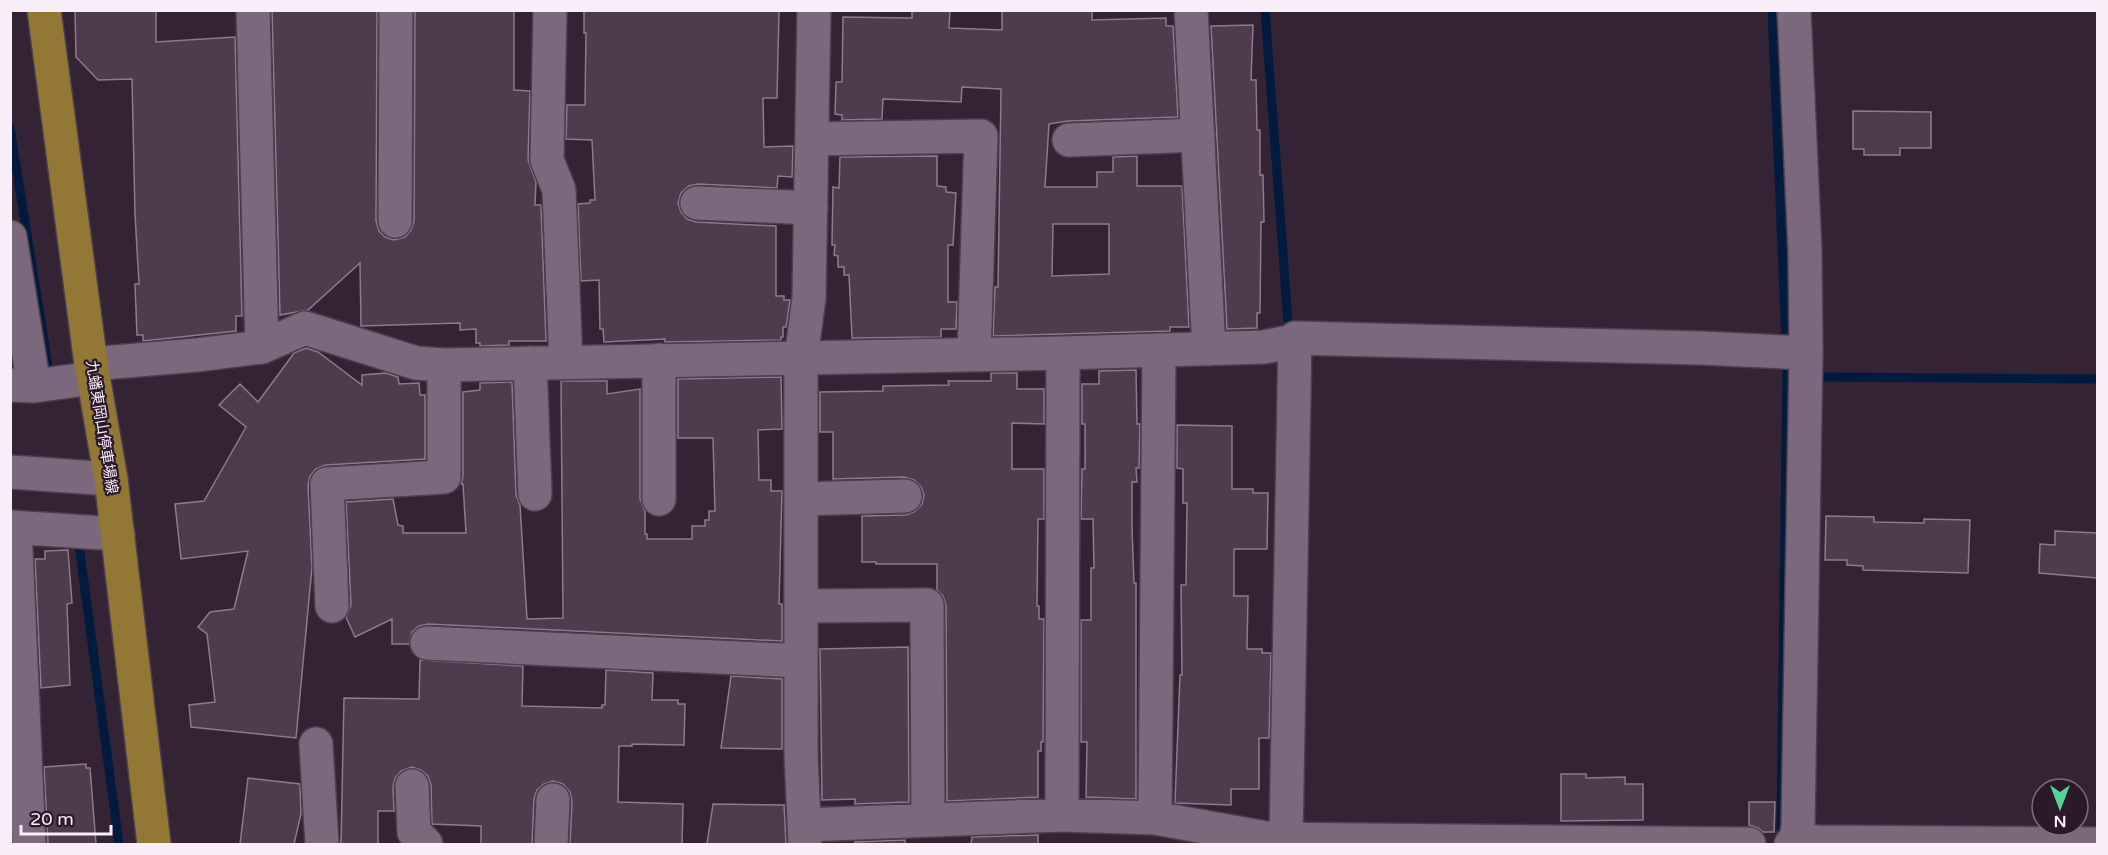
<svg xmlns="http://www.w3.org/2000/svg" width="2108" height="855" font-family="'Varela Round','Noto Sans JP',sans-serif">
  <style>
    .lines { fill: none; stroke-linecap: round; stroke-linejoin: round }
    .stream { stroke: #021a3d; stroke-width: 9 }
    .building { fill: #4e3b4e; stroke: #8e798d; stroke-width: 1.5; fill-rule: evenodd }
    .minor-casing { stroke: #4c3e4c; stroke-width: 36 }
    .major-casing { stroke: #4c3e4c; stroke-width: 36 }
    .minor { stroke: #7c687c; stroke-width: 33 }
    .major { stroke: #937835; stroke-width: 33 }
    .labels { text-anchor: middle; stroke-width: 4.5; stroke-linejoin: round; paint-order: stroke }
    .street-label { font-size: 15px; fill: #f9edf8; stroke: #2a192a }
  </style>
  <rect width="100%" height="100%" fill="#342334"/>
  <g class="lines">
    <!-- stream -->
    <path class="stream" d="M 1265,10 L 1289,335
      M 1772,10 L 1787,365 L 1781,827
      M 10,128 L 49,372
      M 1822,377 L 2098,379
      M 79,545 L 119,844"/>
  </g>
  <!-- building -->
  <path class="building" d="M 75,10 L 156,10 L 156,42 L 235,37 L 242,316 L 236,316 L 236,331 L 143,341 L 143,335 L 137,335 L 135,284 L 139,284 L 135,214 L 132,79 L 98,80 L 76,57 Z
    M 272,10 L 377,10 L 376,221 L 379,231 L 385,237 L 394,240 L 405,237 L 411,230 L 414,221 L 415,10 L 514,10 L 514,90 L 530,91 L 528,160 L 536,182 L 535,205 L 541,205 L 546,341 L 509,341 L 509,345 L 480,346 L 480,343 L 476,343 L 476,329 L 460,330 L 460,323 L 361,326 L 360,263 L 308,310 L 280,315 Z
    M 584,10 L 779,10 L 777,98 L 763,98 L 764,147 L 793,146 L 792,177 L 778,176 L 777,188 L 698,184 L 689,186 L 681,193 L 678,203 L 681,212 L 687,219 L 696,222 L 776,226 L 776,296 L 784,296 L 784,300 L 790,300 L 786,327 L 783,327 L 783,337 L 781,337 L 781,340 L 665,342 L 665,339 L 604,342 L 603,329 L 600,329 L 599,280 L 581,281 L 578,204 L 590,203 L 590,200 L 595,200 L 592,140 L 566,139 L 567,105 L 585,105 L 586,33 L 584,33 Z
    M 912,10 L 950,10 L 949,28 L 1002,30 L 1002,10 L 1092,10 L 1092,20 L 1166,18 L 1166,26 L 1173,26 L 1178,117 L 1068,121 L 1049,124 L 1045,187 L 1097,187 L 1097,172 L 1113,172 L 1113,157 L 1137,156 L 1137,186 L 1182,186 L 1189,327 L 1170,327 L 1170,331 L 993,336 L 995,287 L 998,287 L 1001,89 L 962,87 L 961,102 L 883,99 L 882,119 L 842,120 L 842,115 L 835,114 L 836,82 L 842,82 L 843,17 L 912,18 ZM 1053,224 L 1109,224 L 1109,274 L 1052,276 Z
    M 1253,25 L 1251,80 L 1256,80 L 1257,130 L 1260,130 L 1260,175 L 1263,175 L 1264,222 L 1261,222 L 1260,313 L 1257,313 L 1257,328 L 1227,329 L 1211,26 Z
    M 1853,111 L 1931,112 L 1931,148 L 1900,148 L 1900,155 L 1864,155 L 1864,149 L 1853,149 Z
    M 937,156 L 937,186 L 946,187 L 946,192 L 956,193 L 953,245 L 948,245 L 948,302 L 957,302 L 956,329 L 941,329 L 941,337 L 852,338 L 849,275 L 844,275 L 844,267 L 838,267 L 838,256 L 834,255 L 835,245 L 832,245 L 833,187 L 839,188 L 840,157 Z
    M 306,348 L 318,352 L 362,385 L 362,375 L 386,373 L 398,377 L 399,384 L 419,383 L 420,395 L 425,395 L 425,459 L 326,465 L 316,469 L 310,476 L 308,485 L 312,567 L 296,738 L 191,727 L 189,705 L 215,702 L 207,634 L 198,627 L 210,612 L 234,609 L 248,551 L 181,559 L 175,504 L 204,501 L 246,427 L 219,405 L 240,384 L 258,402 L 294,353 Z
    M 1136,370 L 1137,424 L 1140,424 L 1139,468 L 1136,468 L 1137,482 L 1132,482 L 1132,528 L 1134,583 L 1136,583 L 1136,799 L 1086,797 L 1087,742 L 1081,742 L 1081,620 L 1091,620 L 1091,568 L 1094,568 L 1093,519 L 1081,519 L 1082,469 L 1085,469 L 1085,424 L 1082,424 L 1082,384 L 1099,384 L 1099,371 Z
    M 991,373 L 1017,373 L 1017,389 L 1044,389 L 1044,424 L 1012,423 L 1012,469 L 1044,469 L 1044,519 L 1038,519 L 1037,606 L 1039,606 L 1039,619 L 1044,619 L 1043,742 L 1041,742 L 1041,751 L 1038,751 L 1038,797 L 947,801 L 946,605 L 943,596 L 937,590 L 937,564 L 876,564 L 876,562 L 862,562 L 862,516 L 906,515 L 914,512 L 922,504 L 924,495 L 921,487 L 914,480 L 904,477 L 833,479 L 833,432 L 820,432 L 820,392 L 883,391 L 883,386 L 949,385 L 948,381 L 991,381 Z
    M 781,377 L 782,429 L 758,430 L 759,480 L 771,480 L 771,491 L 782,491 L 779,604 L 782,604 L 782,641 L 428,624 L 419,626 L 412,632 L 409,644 L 392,644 L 392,619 L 355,637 L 346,617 L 351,605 L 346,502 L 393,499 L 398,525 L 403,526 L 403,533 L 466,533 L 463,484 L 461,484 L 463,477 L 463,392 L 480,390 L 480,383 L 512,382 L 516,495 L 520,505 L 527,619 L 563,618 L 561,381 L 607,381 L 607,394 L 640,389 L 640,499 L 645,511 L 645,534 L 647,534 L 647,539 L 692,539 L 692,526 L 705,526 L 705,520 L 709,520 L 709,511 L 715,511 L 713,438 L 678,438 L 678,379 Z
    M 1177,425 L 1232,426 L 1232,489 L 1253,489 L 1253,493 L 1268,493 L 1267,549 L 1234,549 L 1234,596 L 1248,596 L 1247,649 L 1262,649 L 1262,653 L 1271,653 L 1269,738 L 1259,738 L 1259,789 L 1231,789 L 1231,805 L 1175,803 L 1180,675 L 1182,675 L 1181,585 L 1186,585 L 1187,503 L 1183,503 L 1183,469 L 1177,468 Z
    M 1826,516 L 1874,517 L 1874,522 L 1924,523 L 1924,519 L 1970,520 L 1968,573 L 1863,570 L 1863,566 L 1847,565 L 1847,560 L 1825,560 Z
    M 2055,531 L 2097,533 L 2097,578 L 2039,573 L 2040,544 L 2055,545 Z
    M 68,550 L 72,603 L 67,604 L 70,685 L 41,688 L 35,559 L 45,559 L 45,551 Z
    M 908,647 L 909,802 L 855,804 L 855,799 L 822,800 L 820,649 Z
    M 420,660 L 523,666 L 522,706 L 602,708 L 602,705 L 605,705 L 606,670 L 653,673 L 652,700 L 678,700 L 678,704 L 685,704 L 684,745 L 632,744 L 632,746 L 619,746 L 618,802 L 683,804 L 682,844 L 570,844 L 572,801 L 570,792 L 563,784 L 553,781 L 544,784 L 537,790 L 534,799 L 532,844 L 481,844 L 481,826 L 432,824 L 431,785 L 428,776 L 421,770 L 412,767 L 401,771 L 395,778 L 393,787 L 394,811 L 378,811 L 378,844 L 341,844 L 344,698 L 419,699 Z
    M 731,676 L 782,679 L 782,749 L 721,748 Z
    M 86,764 L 86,768 L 90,768 L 96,844 L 48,844 L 44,767 Z
    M 1561,774 L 1586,774 L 1586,778 L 1625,777 L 1625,784 L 1643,784 L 1643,820 L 1561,821 Z
    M 248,778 L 300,784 L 301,814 L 294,844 L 240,844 Z
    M 1749,802 L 1775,802 L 1774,832 L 1763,832 L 1758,828 L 1749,825 Z
    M 713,804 L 784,805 L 786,844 L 707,844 Z
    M 1038,835 L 1038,844 L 971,844 L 972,837 Z
    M 905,840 L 905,844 L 855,844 L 855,842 Z"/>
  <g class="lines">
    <defs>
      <path id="minor" d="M 253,10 L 262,347
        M 550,10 L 547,160 L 559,190 L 566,362
        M 1191,10 L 1209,349
        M 812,139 L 981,136 L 974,355
        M 1069,140 L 1198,135
        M 697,203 L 811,208
        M 395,221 L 396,10
        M 10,237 L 34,386
        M 659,360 L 659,499
        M 530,363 L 535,494
        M 91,364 L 197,355 L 262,347 L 305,328 L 416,363 L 444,365 L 1063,353 L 1264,347 L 1284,343 L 1295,343
        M 10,385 L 34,386 L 93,378
        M 10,472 L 111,479
        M 801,499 L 905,496
        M 10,527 L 118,534
        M 15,528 L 29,844
        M 332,606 L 327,484 L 444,477 L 444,365
        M 801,606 L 927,605 L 928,820
        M 427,643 L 801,661
        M 316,744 L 322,844
        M 412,786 L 414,832 L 426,844
        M 1062,815 L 1063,353
        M 1155,818 L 1159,350
        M 805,825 L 1062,815 L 1155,818 L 1272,839 L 1749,844
        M 1796,838 L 1816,842 L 2098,844
        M 1286,839 L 1295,338 L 1701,348 L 1806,353
        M 551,844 L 553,800
        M 805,844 L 801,754 L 801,358 L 809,298 L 814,10
        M 1791,844 L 1796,838 L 1798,827 L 1806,353 L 1805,251 L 1794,10"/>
      <path id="major" d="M 44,10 L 91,364 L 111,479 L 154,844"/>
    </defs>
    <!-- minor casing -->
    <use href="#minor" class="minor-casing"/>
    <!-- major casing -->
    <use href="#major" class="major-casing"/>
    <!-- minor -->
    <use href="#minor" class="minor"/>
    <!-- major -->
    <use href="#major" class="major"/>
  </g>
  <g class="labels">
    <!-- street labels -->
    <g class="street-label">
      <text transform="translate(102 427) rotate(81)" y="5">九蟠東岡山停車場線</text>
    </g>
  </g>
  <!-- border -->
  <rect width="2108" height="855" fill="none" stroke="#f9edf8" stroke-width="24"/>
  <!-- north arrow -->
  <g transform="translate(2060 807) rotate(180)"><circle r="28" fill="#2a192a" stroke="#7d6e7c" stroke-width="1.5"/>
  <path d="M0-4.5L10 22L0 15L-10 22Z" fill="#54d396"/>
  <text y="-9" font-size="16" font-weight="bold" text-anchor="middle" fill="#f9edf8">N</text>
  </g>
  <!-- scale -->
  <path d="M21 825v9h90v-9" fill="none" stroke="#f9edf8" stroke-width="3"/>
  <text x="30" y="825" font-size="18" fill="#f9edf8" stroke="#2a192a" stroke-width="4.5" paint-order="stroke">20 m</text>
</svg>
